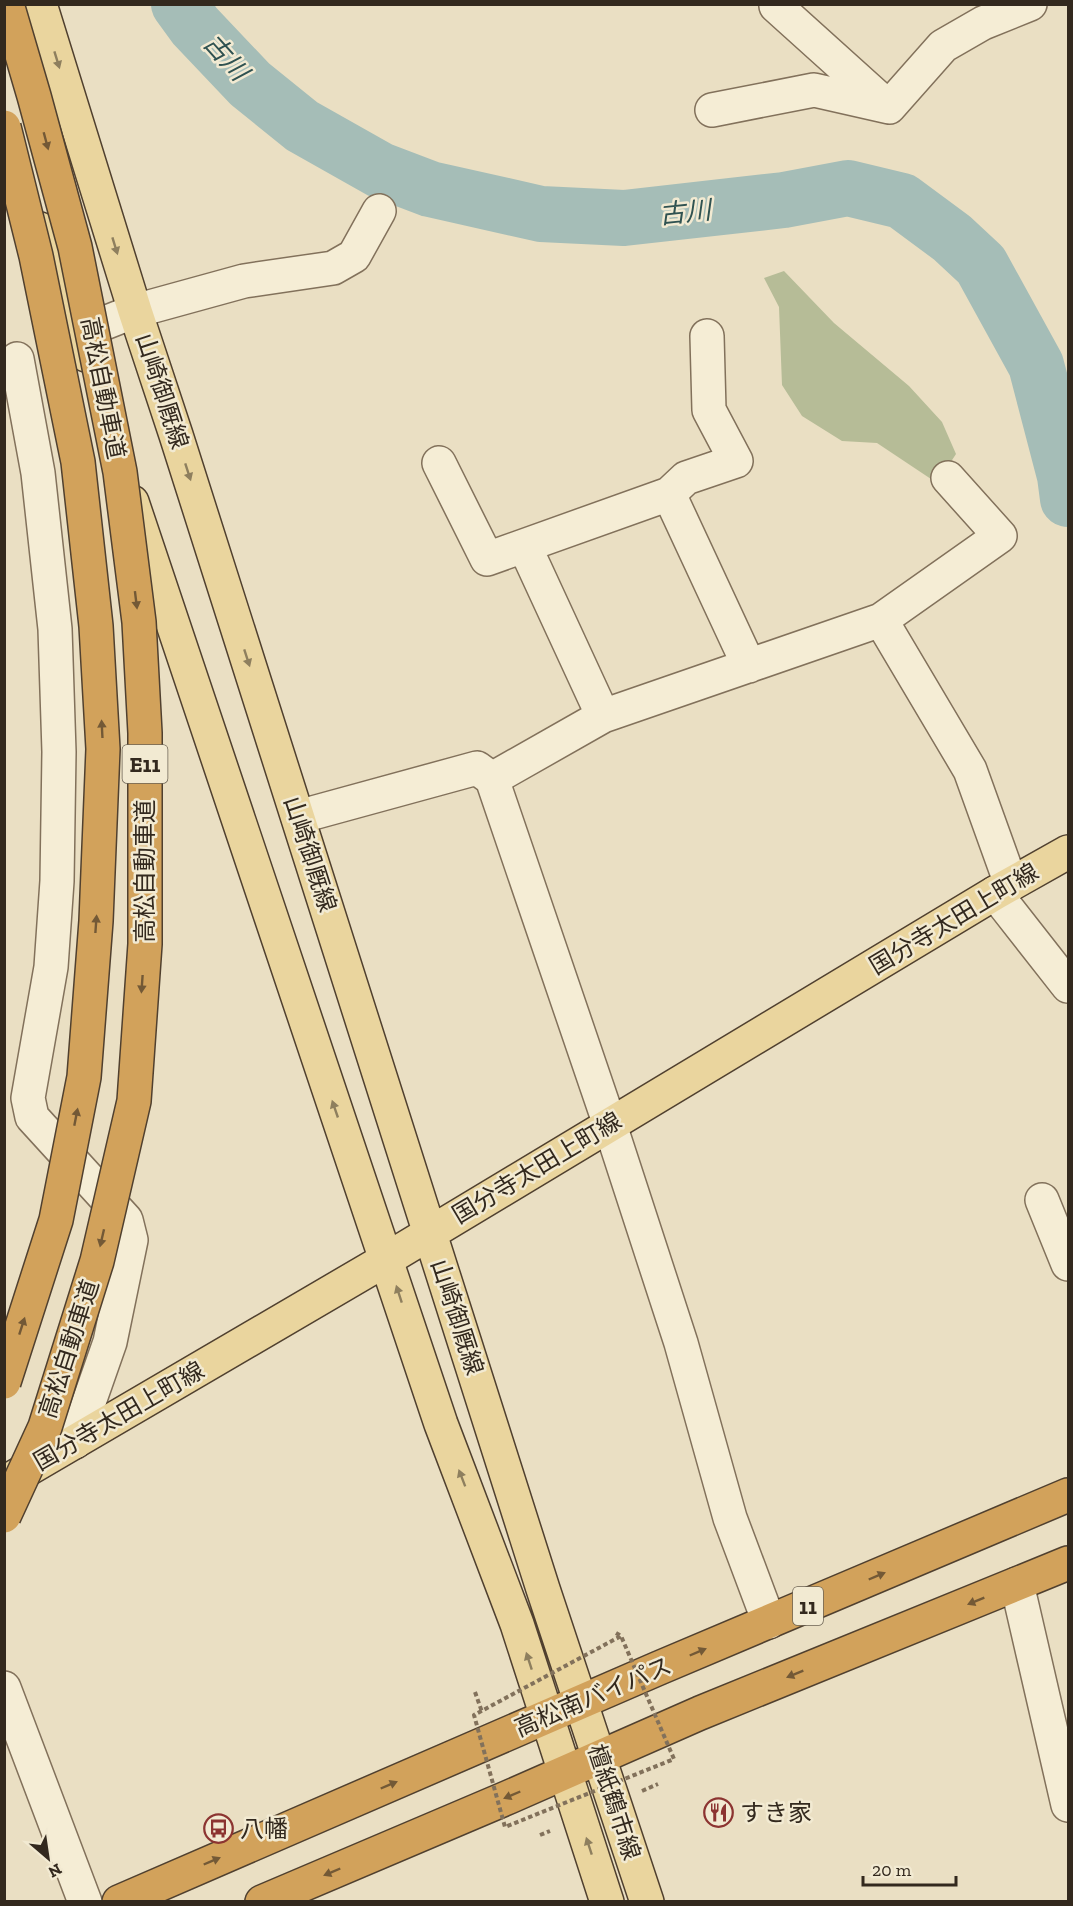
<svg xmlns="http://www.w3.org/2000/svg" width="1073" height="1906" font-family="'Zilla Slab','Noto Sans JP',serif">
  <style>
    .cemetery { fill: #b6bc97 }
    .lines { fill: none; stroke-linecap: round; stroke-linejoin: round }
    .river { stroke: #a5bdb7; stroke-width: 56 }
    .minor-casing { stroke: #82715b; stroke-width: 36 }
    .major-casing { stroke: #50402f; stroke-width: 36 }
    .highway-casing { stroke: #50402f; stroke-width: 36 }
    .path { stroke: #82715b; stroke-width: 4; stroke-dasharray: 4.5 3; stroke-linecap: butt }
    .minor { stroke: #f5edd5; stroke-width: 33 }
    .major { stroke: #ead59e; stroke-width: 33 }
    .highway { stroke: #d2a25b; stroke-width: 33 }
    .highway-bridge-casing { stroke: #50402f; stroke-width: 36; stroke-linecap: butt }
    .path-bridge { stroke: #82715b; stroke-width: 4; stroke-dasharray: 4.5 3; stroke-linecap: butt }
    .highway-bridge { stroke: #d2a25b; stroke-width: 33 }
    .oneway { fill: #8e7f5e }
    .oneway2 { fill: #735936 }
    .labels { text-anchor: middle; stroke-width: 5; stroke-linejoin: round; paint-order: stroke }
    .shield { fill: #f2ead2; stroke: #6c6354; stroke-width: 1.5 }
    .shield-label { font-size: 22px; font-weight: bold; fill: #33291e }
    .street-label { font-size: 24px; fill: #33291e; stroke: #f2ead2 }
    .poi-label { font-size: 24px; fill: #33291e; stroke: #f2ead2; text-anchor: start }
    .water-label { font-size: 26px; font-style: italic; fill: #2f5251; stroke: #f2ead2 }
  </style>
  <rect width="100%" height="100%" fill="#eadfc3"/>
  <!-- cemetery -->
  <path class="cemetery" d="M 784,271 L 834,323 L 909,386 L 942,422 L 956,454 L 937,483 L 877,443 L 842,441 L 802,416 L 782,385 L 779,307 L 764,278 Z"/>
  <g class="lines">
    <!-- river -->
    <path class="river" d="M 179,4 L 195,26 L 250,84 L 302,126 L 380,170 L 430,189 L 541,214 L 624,218 L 784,200 L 848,188 L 902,201 L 952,238 L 981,265 L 1036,365 L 1065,476 L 1068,499"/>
    <defs>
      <path id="minor" d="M 776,6 L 887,106
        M 712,110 L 814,90 L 889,107 L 943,46 L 983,23 L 1030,4
        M 64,339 L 135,311 L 244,281 L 333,268 L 354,256 L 379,211
        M 17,359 L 38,473 L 55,629 L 59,752 L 57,881 L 51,967 L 28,1098 L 32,1117 L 126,1220 L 131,1240 L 110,1342 L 75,1442
        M 439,463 L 487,559 L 669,494 L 686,478 L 736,461 L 709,410 L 707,336
        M 669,494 L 749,666
        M 525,547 L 603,716
        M 881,620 L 970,770 L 1011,884
        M 298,817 L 477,768 L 492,779
        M 995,893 L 1068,986
        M 1042,1200 L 1068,1264
        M 1017,1584 L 1068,1805
        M 769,1622 L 730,1518 L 681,1343 L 610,1125 L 492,779 L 603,716 L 881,620 L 1000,536 L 948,478
        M 4,1688 L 85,1902"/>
      <path id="major" d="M 40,4 L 135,311 L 176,435 L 543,1589 L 647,1902
        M 40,229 L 86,355
        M 132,502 L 441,1424 L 517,1624 L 607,1902
        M 11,1479 L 387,1259 L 995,893 L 1068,852"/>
      <path id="highway" d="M 119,1902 L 659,1668 L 1068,1495
        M 262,1902 L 509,1797 L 700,1713 L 1068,1563"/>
    </defs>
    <!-- minor casing -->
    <use href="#minor" class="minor-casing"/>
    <!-- major casing -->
    <use href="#major" class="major-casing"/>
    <!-- highway casing -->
    <use href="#highway" class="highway-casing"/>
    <!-- path -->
    <path class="path" d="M 475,1692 L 482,1712
      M 642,1791 L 658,1784
      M 540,1835 L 550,1831"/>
    <!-- minor -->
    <use href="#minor" class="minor"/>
    <!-- major -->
    <use href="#major" class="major"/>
    <!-- highway -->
    <use href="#highway" class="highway"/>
    <defs>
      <path id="highway-bridge" d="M 4,127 L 36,256 L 78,462 L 96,626 L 103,749 L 96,921 L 84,1077 L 56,1220 L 4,1382
        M 4,1516 L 45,1427 L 97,1261 L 134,1101 L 145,944 L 145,733 L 139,622 L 120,472 L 75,247 L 34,96 L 7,4"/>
    </defs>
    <!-- highway-bridge casing -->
    <use href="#highway-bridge" class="highway-bridge-casing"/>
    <!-- path-bridge -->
    <path class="path-bridge" d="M 616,1633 L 621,1636 L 674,1759 L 505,1827 L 474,1715 L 621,1636"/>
    <!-- highway-bridge -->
    <use href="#highway-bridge" class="highway-bridge"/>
  </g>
  <!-- one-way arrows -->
  <defs><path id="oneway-solid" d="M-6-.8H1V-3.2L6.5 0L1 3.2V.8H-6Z" transform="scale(1.5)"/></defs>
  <g class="oneway">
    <use href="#oneway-solid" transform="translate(57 60) rotate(73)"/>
    <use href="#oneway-solid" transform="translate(115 246) rotate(73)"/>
    <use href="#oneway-solid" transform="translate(188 472) rotate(72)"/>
    <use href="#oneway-solid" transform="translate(247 658) rotate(72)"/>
    <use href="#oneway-solid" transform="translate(335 1109) rotate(-109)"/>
    <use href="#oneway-solid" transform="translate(399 1294) rotate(-108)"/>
    <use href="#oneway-solid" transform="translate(462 1478) rotate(-111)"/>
    <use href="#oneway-solid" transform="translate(529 1661) rotate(-108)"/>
    <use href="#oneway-solid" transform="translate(589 1846) rotate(-108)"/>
  </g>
  <g class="oneway2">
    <use href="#oneway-solid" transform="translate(46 141) rotate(75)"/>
    <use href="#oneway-solid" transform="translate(136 600) rotate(83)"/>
    <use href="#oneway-solid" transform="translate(102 729) rotate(-93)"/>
    <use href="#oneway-solid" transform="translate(96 924) rotate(-86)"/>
    <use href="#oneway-solid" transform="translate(142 984) rotate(94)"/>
    <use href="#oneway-solid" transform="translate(76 1117) rotate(-79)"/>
    <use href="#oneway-solid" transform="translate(102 1238) rotate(103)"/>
    <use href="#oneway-solid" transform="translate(22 1326) rotate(-72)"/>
    <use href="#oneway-solid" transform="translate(877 1576) rotate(-23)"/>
    <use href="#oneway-solid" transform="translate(976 1601) rotate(158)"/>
    <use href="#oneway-solid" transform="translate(698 1652) rotate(-23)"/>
    <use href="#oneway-solid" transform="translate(795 1674) rotate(158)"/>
    <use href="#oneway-solid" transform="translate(389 1785) rotate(-23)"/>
    <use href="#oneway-solid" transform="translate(512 1795) rotate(157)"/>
    <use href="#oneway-solid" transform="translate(212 1861) rotate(-23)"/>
    <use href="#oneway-solid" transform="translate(332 1872) rotate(157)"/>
  </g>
  <!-- icons -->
  <defs>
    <symbol id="restaurant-ring" viewBox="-11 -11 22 22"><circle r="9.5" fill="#f2ead2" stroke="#8c3431" stroke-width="1.5"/><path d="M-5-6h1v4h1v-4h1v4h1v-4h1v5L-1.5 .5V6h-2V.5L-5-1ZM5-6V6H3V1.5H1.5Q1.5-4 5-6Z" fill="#8c3431"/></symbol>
    <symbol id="bus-ring" viewBox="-11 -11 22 22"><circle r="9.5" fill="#f2ead2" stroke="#8c3431" stroke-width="1.5"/><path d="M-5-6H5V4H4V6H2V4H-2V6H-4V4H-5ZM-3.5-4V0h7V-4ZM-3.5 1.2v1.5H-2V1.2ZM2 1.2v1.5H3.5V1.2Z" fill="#8c3431"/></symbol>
  </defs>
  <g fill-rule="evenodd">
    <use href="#restaurant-ring" x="702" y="1796" width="33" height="33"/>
    <use href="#bus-ring" x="202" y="1812" width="33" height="33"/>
  </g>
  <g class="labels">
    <!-- shield labels -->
    <g class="shield">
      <rect x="122.5" y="745" width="45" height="38" rx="4.5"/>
      <rect x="793" y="1587" width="30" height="38" rx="4.5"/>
    </g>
    <g class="shield-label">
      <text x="145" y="772">E11</text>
      <text x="808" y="1614">11</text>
    </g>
    <!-- street labels -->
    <g class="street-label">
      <text transform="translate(103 388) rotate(79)" y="8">高松自動車道</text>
      <text transform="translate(162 391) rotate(72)" y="8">山崎御厩線</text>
      <text transform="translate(310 854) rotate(72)" y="8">山崎御厩線</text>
      <text transform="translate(145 871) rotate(-90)" y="8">高松自動車道</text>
      <text transform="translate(954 919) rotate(-31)" y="8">国分寺太田上町線</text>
      <text transform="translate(537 1168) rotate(-31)" y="8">国分寺太田上町線</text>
      <text transform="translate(457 1317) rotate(72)" y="8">山崎御厩線</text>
      <text transform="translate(69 1349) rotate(-72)" y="8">高松自動車道</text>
      <text transform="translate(119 1416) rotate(-30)" y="8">国分寺太田上町線</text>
      <text transform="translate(593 1697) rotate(-23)" y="8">高松南バイパス</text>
      <text transform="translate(614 1802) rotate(72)" y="8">檀紙鶴市線</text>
    </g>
    <!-- poi labels -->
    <g class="poi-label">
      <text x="740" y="1821">すき家</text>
      <text x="240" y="1837">八幡</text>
    </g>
    <!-- water labels -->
    <g class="water-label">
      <text transform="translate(226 57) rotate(48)" y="9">古川</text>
      <text transform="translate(685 212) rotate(-6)" y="9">古川</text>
    </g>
  </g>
  <!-- border -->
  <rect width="1073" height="1906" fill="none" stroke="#33291e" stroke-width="12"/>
  <!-- north arrow -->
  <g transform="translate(48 1858) rotate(151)" stroke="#f2ead2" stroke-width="4.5" paint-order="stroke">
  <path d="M0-4.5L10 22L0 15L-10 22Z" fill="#33291e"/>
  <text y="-9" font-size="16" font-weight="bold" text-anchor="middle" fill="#33291e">N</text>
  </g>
  <!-- scale -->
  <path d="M863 1876v9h93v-9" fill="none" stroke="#33291e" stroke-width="3"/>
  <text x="872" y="1876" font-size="18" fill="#33291e" stroke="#f2ead2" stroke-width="4.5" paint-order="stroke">20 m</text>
</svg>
